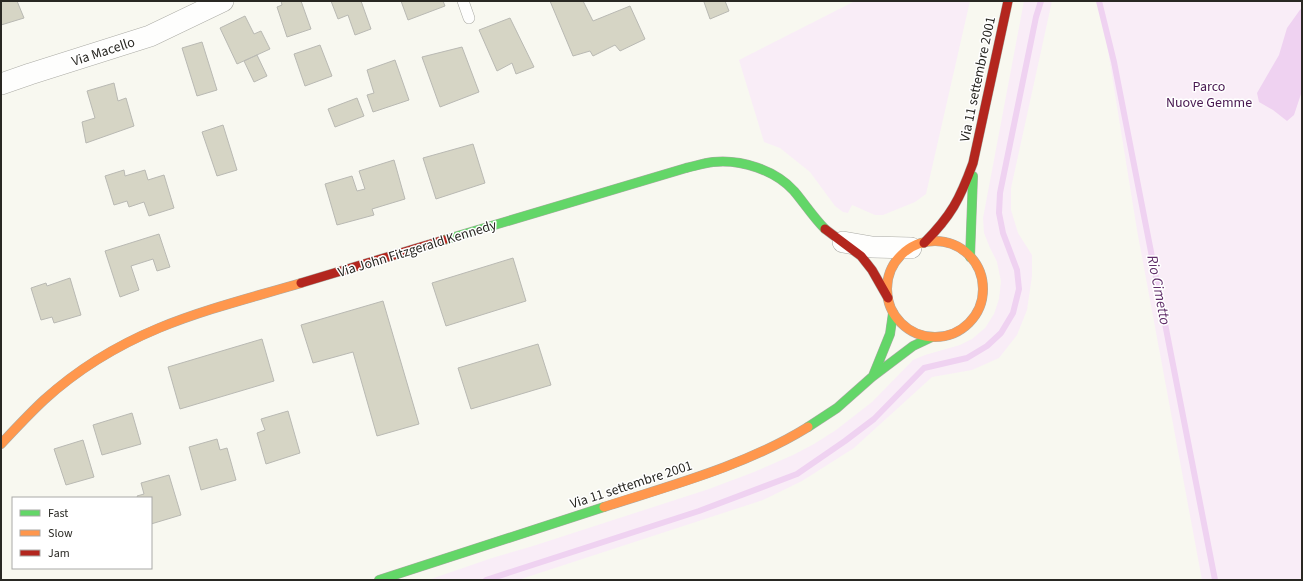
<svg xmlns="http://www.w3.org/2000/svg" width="1303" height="581" font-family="'Source Sans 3',sans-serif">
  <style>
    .green { fill: #f9edf7 }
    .water { fill: #efd2f1 }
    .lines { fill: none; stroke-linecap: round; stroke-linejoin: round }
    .stream { stroke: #efd2f1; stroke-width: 6 }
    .building { fill: #d6d5c5; stroke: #b9b9b3 }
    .lane-casing { stroke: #ababa5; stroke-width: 12 }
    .street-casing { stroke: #ababa5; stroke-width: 22 }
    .fast-casing { stroke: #ababa5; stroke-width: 10 }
    .slow-casing { stroke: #ababa5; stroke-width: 10 }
    .jam-casing { stroke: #ababa5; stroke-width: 10 }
    .lane { stroke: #fefefd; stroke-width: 11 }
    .street { stroke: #fefefd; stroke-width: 21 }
    .fast { stroke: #63d668; stroke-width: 9 }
    .slow { stroke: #ff974d; stroke-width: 9 }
    .jam { stroke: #b3261e; stroke-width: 9 }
    .labels { text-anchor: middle; stroke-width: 3; stroke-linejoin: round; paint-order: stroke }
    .street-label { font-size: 14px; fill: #292823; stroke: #fff }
    .park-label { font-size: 14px; fill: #481750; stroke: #fff }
    .water-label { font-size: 15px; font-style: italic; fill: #602e69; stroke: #fff }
  </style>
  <rect width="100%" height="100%" fill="#f8f8f0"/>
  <!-- green -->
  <path class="green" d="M 855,1 L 970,1 L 926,194 L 915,202 L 883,215 L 875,215 L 852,205 L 848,213 L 843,212 L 835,206 L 810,172 L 780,148 L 764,142 L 739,60 Z
    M 1024,1 L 1052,1 L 1011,188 L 1011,210 L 1018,233 L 1032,255 L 1032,276 L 1027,310 L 1017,335 L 999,358 L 972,370 L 932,377 L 854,448 L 802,481 L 763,500 L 518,580 L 428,580 L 492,558 L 533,546 L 709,489 L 754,472 L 793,455 L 814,444 L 836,430 L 872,402 L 913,360 L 925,355 L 960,345 L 972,339 L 985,328 L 994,314 L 999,299 L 1001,281 L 997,262 L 990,248 L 984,233 L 983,218 Z
    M 1100,1 L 1302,1 L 1302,580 L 1202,580 L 1137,230 Z"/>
  <!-- water -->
  <path class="water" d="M 1302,7 C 1302,15 1300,31 1302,37 L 1302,91 L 1294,115 L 1287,121 L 1273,110 L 1259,102 L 1257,93 L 1279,55 L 1287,28 Z"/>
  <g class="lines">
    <!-- stream -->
    <path class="stream" d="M 1099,1 L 1114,62 L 1215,580
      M 486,580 L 699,511 L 797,474 L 845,441 L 874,419 L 924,368 L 967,358 L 987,346 L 1001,333 L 1013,313 L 1019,289 L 1017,270 L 1003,233 L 999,213 L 1000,193 L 1036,17 L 1041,1"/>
  </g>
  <!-- building -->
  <path class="building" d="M 1,1 L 17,1 L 24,18 L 1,25 Z
    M 281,1 L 301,1 L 311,29 L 287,37 L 277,7 L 282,5 Z
    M 331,1 L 361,1 L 371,29 L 355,35 L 348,15 L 338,19 Z
    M 401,1 L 443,1 L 445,6 L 408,20 Z
    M 550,1 L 583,1 L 593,21 L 630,6 L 645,39 L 620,51 L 615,45 L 593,56 L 590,51 L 573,56 Z
    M 705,1 L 725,1 L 729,11 L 710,19 L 704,2 Z
    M 245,16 L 254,34 L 261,31 L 270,49 L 237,64 L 220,28 Z
    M 510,18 L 534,67 L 516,74 L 512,63 L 497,71 L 479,30 Z
    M 202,42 L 217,90 L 197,96 L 182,48 Z
    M 320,45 L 332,76 L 305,86 L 294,54 Z
    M 462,47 L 479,92 L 440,107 L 422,57 Z
    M 257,55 L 267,76 L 254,82 L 244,61 Z
    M 395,60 L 409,100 L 373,112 L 367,95 L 374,93 L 367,70 Z
    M 114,83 L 118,101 L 126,98 L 134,126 L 86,143 L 82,122 L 95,118 L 87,91 Z
    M 357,98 L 364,116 L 335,127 L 328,109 Z
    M 223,125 L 237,170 L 217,176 L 202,132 Z
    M 473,144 L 485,183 L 436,199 L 423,158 Z
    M 394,160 L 405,199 L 372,209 L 374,215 L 337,225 L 325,184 L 352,176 L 357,191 L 365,189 L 359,171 Z
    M 124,170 L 125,176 L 145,170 L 148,180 L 164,175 L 174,208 L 149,216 L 144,202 L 129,207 L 127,201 L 114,205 L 105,176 Z
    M 159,234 L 170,267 L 157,271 L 153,259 L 131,266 L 139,290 L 120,297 L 105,251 Z
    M 513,258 L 526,301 L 446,326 L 432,283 Z
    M 70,278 L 81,315 L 54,323 L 52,317 L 41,320 L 31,288 L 46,283 L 47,286 Z
    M 383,301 L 419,424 L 377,436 L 353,352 L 313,363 L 301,325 Z
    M 262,339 L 274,381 L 180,409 L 168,367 Z
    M 538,344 L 551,385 L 471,409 L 458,368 Z
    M 288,411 L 300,453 L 266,464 L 257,433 L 265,430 L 261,419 Z
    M 132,413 L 141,444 L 102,455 L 93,425 Z
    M 217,439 L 220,450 L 227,448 L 236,480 L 201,490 L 189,447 Z
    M 83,440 L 94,477 L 66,485 L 54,449 Z
    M 169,475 L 181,515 L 151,524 L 151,498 L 138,498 L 137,496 L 144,494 L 141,483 Z"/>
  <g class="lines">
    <defs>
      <path id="lane" d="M 463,1 L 469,18"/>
      <path id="street" d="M 1,84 L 30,74 L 150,36 L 223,1
        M 843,242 L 872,247 L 911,248"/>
      <path id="fast" d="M 444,240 L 686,168 C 695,166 704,163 713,162 C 741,159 775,170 794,191 C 805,204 813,217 825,229
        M 970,257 L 973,176
        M 873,376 L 890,334 L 893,313
        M 808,427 L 837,408 L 872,377 L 913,346 L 932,337
        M 379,580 L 604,507"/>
      <path id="slow" d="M887 289a48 48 0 1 1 96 0a48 48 0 1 1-96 0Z
        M 1,444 C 15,429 29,414 44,400 C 77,370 118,345 159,328 C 205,309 254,297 301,283
        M 604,507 C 672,485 747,465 808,427"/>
      <path id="jam" d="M 825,229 L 861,256 L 872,270 L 888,298
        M 924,243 C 951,216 960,199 973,163 L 1008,1
        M 301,283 L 444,240"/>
    </defs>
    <!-- lane casing -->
    <use href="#lane" class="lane-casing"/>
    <!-- street casing -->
    <use href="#street" class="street-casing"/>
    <!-- fast casing -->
    <use href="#fast" class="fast-casing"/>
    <!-- slow casing -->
    <use href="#slow" class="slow-casing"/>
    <!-- jam casing -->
    <use href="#jam" class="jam-casing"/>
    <!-- lane -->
    <use href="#lane" class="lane"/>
    <!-- street -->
    <use href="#street" class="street"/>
    <!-- fast -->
    <use href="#fast" class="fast"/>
    <!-- slow -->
    <use href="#slow" class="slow"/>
    <!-- jam -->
    <use href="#jam" class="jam"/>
  </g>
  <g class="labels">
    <!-- street labels -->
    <g class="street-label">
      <text transform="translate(103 51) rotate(-18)" y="5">Via Macello</text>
      <text transform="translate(977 79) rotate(-78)" y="5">Via 11 settembre 2001</text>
      <text transform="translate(417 248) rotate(-17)" y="5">Via John Fitzgerald Kennedy</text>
      <text transform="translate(631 484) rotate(-18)" y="5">Via 11 settembre 2001</text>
    </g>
    <!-- park labels -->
    <g class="park-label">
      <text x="1209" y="91">Parco<tspan x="1209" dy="16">Nuove Gemme</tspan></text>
    </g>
    <!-- water labels -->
    <g class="water-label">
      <text transform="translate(1159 290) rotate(79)" y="5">Rio Cimetto</text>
    </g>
  </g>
  <!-- border -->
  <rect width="1303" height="581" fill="none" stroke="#292823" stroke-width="4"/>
  <!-- legend -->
  <rect x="12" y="497" width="140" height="72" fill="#ffffff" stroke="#a9a9a7"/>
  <rect x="20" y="510" width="20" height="6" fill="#63d668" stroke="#a9a9a7"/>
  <text x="48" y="517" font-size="12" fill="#292823">Fast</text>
  <rect x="20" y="530" width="20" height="6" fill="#ff974d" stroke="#a9a9a7"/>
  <text x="48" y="537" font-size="12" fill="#292823">Slow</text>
  <rect x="20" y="550" width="20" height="6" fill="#b3261e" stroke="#a9a9a7"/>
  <text x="48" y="557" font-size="12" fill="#292823">Jam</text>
</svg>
